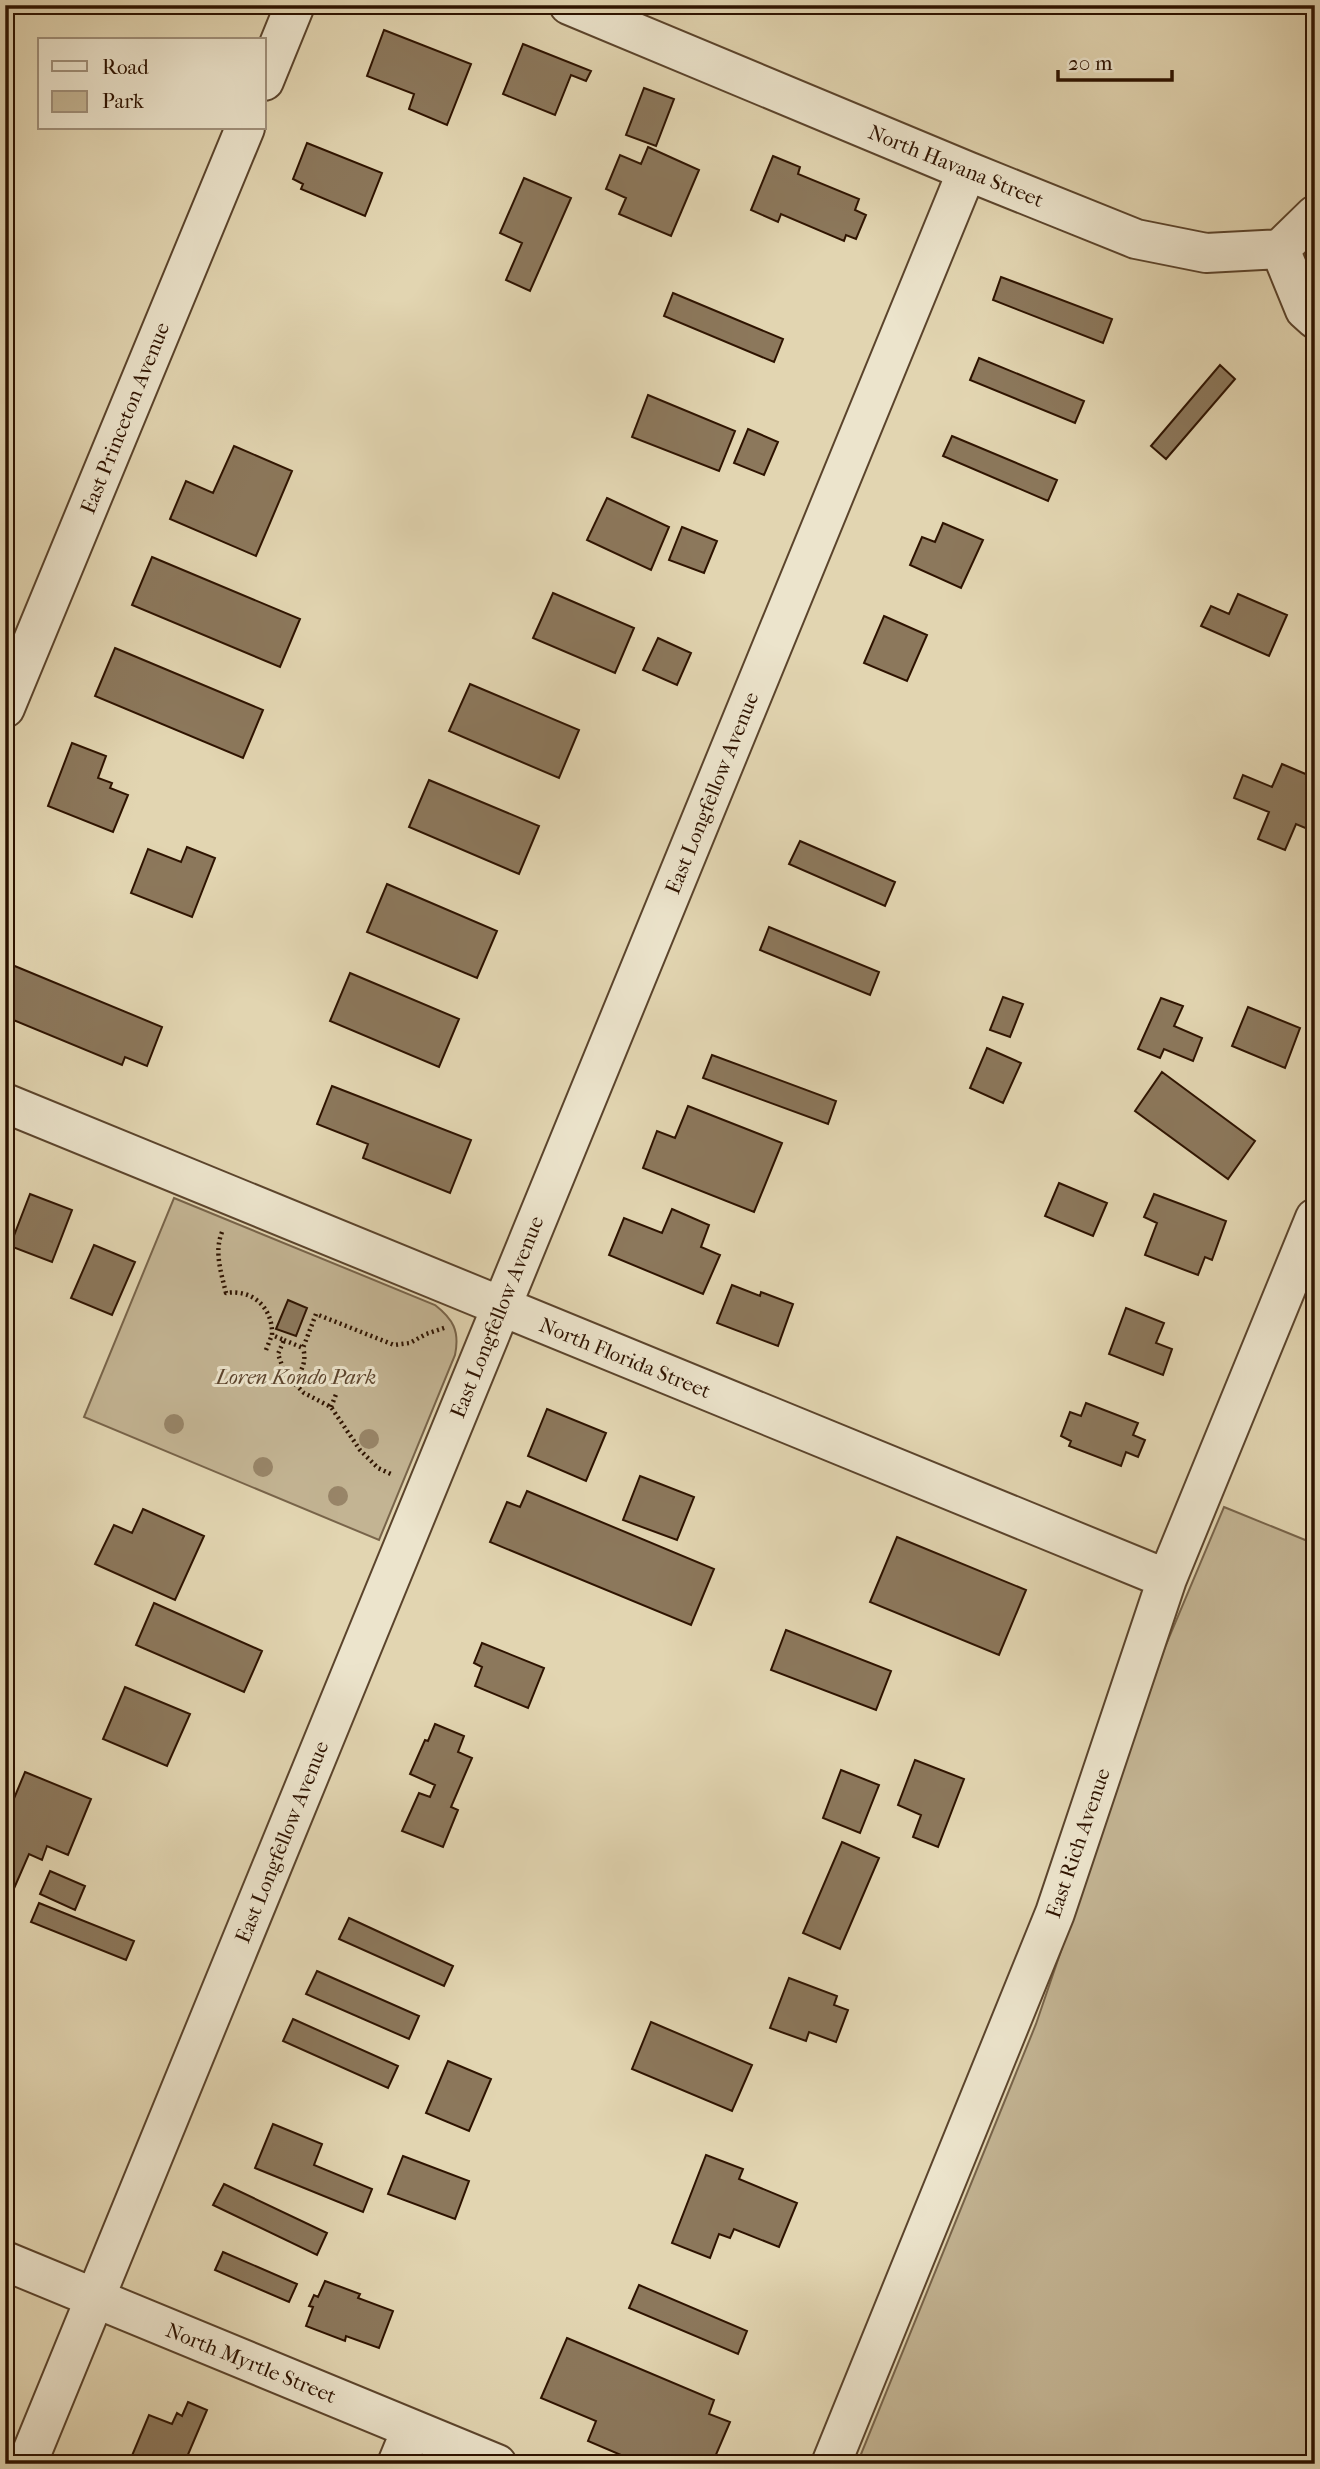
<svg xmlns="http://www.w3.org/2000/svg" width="1320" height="2469" font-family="'IM FELL French Canon',serif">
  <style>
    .green { fill: #c3b493; stroke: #78644a; stroke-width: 2 }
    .building { fill: #8c785c; stroke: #2e1300; stroke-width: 2 }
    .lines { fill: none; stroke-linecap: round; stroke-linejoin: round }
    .minor-casing { stroke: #5b442c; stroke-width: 42 }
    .path { stroke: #2e1300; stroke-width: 4.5; stroke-dasharray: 2 3.5; stroke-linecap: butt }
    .minor { stroke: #ece4cc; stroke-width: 38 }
    .tree { fill: #988568 }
    .labels { text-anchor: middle; stroke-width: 6; stroke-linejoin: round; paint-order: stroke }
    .street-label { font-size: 21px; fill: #2e1300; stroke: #ece4cc }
    .park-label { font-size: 21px; font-style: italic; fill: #5b432c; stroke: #ece4cc }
  </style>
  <rect width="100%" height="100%" fill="#e2d5b1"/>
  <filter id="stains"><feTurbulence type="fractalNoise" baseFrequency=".00286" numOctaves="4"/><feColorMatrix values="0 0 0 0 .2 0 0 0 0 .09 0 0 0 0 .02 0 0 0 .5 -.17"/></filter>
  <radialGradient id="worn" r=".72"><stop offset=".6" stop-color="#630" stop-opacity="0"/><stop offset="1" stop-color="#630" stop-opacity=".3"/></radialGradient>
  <!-- green -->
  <path class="green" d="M 174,1198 L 435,1305 C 453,1319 460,1331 455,1355 L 379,1540 L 84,1417 Z
    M 1224,1507 L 1315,1544 L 1315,2464 L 857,2464 L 1036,2024 L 1165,1647 Z"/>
  <!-- building -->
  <path class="building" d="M 384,30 L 471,64 L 447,125 L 409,109 L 414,94 L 367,76 Z
    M 523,44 L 591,71 L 586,81 L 571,75 L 555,115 L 503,94 Z
    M 644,88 L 674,99 L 656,146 L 626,135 Z
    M 307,143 L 382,173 L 365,216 L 301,189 L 303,184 L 293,179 Z
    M 648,147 L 699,170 L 671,236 L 619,214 L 626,198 L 606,189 L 620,155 L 641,164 Z
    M 773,156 L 800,167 L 798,174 L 859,199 L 855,210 L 866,215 L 856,239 L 846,235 L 844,241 L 781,214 L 778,222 L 751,210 Z
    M 524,178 L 571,198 L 530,291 L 506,280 L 522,243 L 500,233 Z
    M 1001,277 L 1112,319 L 1103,343 L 993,300 Z
    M 673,293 L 783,339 L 774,362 L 664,316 Z
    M 979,358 L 1084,401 L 1075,423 L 970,380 Z
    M 1220,365 L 1235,379 L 1166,459 L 1151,446 Z
    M 648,395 L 735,431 L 719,471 L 632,437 Z
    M 748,429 L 778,442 L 764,475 L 734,463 Z
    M 952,436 L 1057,480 L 1048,501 L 943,456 Z
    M 234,446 L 292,471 L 256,556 L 170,519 L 186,481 L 213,493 Z
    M 607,498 L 669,527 L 651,570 L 587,540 Z
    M 943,523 L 983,540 L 961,588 L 910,565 L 922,537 L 935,542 Z
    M 682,527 L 717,541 L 704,573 L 669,560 Z
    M 152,557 L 300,619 L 280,667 L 132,605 Z
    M 553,593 L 634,628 L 615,673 L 533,638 Z
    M 1238,594 L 1287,615 L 1269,656 L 1201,626 L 1211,606 L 1229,614 Z
    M 884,616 L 927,635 L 907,681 L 864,663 Z
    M 658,638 L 691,653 L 677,685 L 643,670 Z
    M 115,648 L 263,710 L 243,758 L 95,696 Z
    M 470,684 L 579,730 L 559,778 L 449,731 Z
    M 72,743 L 106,756 L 98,778 L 112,783 L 110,788 L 128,795 L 113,832 L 48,806 Z
    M 1282,764 L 1315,778 L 1315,832 L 1296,824 L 1285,850 L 1258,839 L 1269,812 L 1234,798 L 1243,775 L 1272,787 Z
    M 429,780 L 539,826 L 519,874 L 409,827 Z
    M 800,841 L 895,882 L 885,906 L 789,864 Z
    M 187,847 L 215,858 L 192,917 L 131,893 L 148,849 L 181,862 Z
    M 387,884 L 497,931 L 477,978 L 367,932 Z
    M 769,927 L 879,972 L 870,995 L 760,950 Z
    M 5,962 L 162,1027 L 147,1066 L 125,1057 L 122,1065 L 6,1017 L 8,1012 L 5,1010 Z
    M 350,973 L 459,1019 L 439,1067 L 330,1021 Z
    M 1003,997 L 1023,1004 L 1010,1037 L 990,1030 Z
    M 1161,998 L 1183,1006 L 1174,1026 L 1202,1038 L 1193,1061 L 1164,1049 L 1160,1058 L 1138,1049 Z
    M 1248,1007 L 1300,1028 L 1285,1068 L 1232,1046 Z
    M 987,1048 L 1021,1063 L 1003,1103 L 970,1088 Z
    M 712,1055 L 836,1101 L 828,1124 L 703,1078 Z
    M 1162,1072 L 1255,1141 L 1228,1179 L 1135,1111 Z
    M 332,1086 L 471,1140 L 450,1193 L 363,1158 L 368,1144 L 317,1124 Z
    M 688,1106 L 782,1143 L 754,1212 L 643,1168 L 657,1131 L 675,1138 Z
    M 1059,1183 L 1107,1203 L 1093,1236 L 1045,1216 Z
    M 30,1194 L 72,1210 L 52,1262 L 10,1246 Z
    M 1154,1194 L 1226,1221 L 1212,1260 L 1205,1257 L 1198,1275 L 1145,1255 L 1157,1223 L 1144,1217 Z
    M 672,1209 L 709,1225 L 701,1247 L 720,1255 L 703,1294 L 609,1255 L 624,1218 L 662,1233 Z
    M 94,1245 L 135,1262 L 112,1315 L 71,1298 Z
    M 732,1285 L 760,1296 L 761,1292 L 793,1304 L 778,1346 L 717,1323 Z
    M 288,1300 L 307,1308 L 296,1336 L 276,1329 Z
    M 1126,1308 L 1164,1323 L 1156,1343 L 1172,1349 L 1163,1375 L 1109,1354 Z
    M 1086,1403 L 1138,1423 L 1133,1435 L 1145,1440 L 1138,1457 L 1126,1452 L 1121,1466 L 1069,1446 L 1071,1441 L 1061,1436 L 1070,1412 L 1081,1416 Z
    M 547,1409 L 606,1433 L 586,1481 L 528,1456 Z
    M 640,1476 L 694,1497 L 677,1540 L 623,1520 Z
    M 527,1491 L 714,1569 L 691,1625 L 490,1542 L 507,1502 L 520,1507 Z
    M 143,1509 L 204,1536 L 175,1600 L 95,1564 L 114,1525 L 132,1533 Z
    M 897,1537 L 1026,1590 L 999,1655 L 870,1602 Z
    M 154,1603 L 262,1651 L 244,1692 L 136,1645 Z
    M 786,1630 L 891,1671 L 876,1710 L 771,1670 Z
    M 482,1643 L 544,1668 L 528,1708 L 475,1686 L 482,1667 L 474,1663 Z
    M 125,1687 L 190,1714 L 167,1766 L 103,1739 Z
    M 435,1724 L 464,1736 L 458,1752 L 472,1758 L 451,1807 L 458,1810 L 443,1847 L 402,1831 L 419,1793 L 430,1797 L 435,1785 L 410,1774 L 425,1740 L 428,1741 Z
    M 915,1760 L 964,1779 L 938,1847 L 913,1837 L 921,1815 L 898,1805 Z
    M 841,1770 L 879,1785 L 860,1833 L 823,1818 Z
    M 25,1772 L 91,1799 L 68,1855 L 47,1846 L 42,1860 L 29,1854 L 5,1909 L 5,1820 Z
    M 842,1842 L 879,1858 L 840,1949 L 803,1933 Z
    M 50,1871 L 85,1886 L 75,1910 L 40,1894 Z
    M 39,1903 L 134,1941 L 126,1960 L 31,1922 Z
    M 349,1918 L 453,1966 L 444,1986 L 339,1939 Z
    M 317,1971 L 419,2016 L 409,2039 L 306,1994 Z
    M 789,1978 L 837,1996 L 834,2005 L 848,2010 L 836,2042 L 809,2032 L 806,2041 L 770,2028 Z
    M 293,2019 L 398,2066 L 388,2088 L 283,2041 Z
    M 651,2022 L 752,2065 L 732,2111 L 632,2069 Z
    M 448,2061 L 491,2079 L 469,2131 L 426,2113 Z
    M 273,2124 L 322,2144 L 314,2165 L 372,2189 L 363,2212 L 255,2168 Z
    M 706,2155 L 743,2169 L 739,2179 L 797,2203 L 779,2247 L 734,2229 L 730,2238 L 719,2234 L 710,2258 L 672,2243 Z
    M 403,2156 L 469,2181 L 455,2219 L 388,2194 Z
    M 224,2184 L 327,2233 L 317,2255 L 213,2205 Z
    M 223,2252 L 297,2284 L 289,2302 L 215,2270 Z
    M 325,2281 L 360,2294 L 358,2298 L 393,2311 L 379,2348 L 346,2336 L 345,2341 L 306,2326 L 313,2307 L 309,2306 L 314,2295 L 318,2297 Z
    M 639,2285 L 747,2331 L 738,2354 L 629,2308 Z
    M 567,2338 L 714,2400 L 709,2414 L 730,2422 L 712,2464 L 676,2464 L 663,2458 L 661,2464 L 642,2464 L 588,2441 L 596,2421 L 541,2398 Z
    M 188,2402 L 207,2410 L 184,2464 L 145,2464 L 131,2458 L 149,2415 L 172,2424 L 177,2413 L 182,2416 Z"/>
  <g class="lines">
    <defs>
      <path id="minor" d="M 569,5 L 967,171 L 1136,239 L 1206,253 L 1280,249
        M 264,81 L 295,5
        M 1280,249 L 1305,310 L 1315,319
        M 1280,249 L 1315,215
        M 5,708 L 245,128
        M 5,1103 L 1167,1579
        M 5,2261 L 497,2464
        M 27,2464 L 967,171
        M 397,2464 L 411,2430
        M 831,2464 L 1055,1913 L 1167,1579 L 1315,1218"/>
    </defs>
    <!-- minor casing -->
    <use href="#minor" class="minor-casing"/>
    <!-- path -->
    <path class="path" d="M 222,1232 C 214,1252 221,1272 226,1293 C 253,1289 273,1308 272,1335 L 284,1340 L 278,1354 L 285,1374 L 304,1393 L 331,1407 L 360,1450 L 378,1468 L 393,1475
      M 284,1340 L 303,1348 L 316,1314 L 394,1345 L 410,1343 L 426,1334 L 447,1327
      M 266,1350 L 272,1335
      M 292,1383 C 302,1372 307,1361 303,1348
      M 331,1407 L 337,1392"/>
    <!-- minor -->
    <use href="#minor" class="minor"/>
  </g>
  <!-- trees -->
  <g class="tree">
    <circle cx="174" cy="1424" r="10"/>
    <circle cx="369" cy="1439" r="10"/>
    <circle cx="263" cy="1467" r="10"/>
    <circle cx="338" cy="1496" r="10"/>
  </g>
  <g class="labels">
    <!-- street labels -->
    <g class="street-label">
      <text transform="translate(956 166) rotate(22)" y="7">North Havana Street</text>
      <text transform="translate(125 418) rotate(-68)" y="7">East Princeton Avenue</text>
      <text transform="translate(712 793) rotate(-68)" y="7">East Longfellow Avenue</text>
      <text transform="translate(497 1317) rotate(-68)" y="7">East Longfellow Avenue</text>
      <text transform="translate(625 1358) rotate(22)" y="7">North Florida Street</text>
      <text transform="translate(282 1842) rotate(-68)" y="7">East Longfellow Avenue</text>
      <text transform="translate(1078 1843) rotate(-71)" y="7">East Rich Avenue</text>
      <text transform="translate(251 2363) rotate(22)" y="7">North Myrtle Street</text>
    </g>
    <!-- park labels -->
    <g class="park-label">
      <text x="296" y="1384">Loren Kondo Park</text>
    </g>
  </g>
  <!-- margin -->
  <rect width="1320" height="2469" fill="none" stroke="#e2d5b1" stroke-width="28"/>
  <rect x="7" y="7" width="1306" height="2455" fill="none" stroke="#2e1300" stroke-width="3.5"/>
  <rect x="14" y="14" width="1292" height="2441" fill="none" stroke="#2e1300" stroke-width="2"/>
  <!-- legend -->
  <rect x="38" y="38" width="228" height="91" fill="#ece4cc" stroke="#a0907a" stroke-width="2"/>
  <rect x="52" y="61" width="35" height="10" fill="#ece4cc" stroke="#a0907a" stroke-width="2"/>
  <text x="102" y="74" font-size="21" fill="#2e1300">Road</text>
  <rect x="52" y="91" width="35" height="21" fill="#c3b493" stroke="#a0907a" stroke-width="2"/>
  <text x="102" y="108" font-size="21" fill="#2e1300">Park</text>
  <!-- scale -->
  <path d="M1058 70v10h114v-10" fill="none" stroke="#2e1300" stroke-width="3.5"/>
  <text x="1068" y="70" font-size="21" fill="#2e1300" stroke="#ece4cc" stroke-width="5" paint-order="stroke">20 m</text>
  <rect width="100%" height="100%" filter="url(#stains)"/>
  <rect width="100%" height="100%" fill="url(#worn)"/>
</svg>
